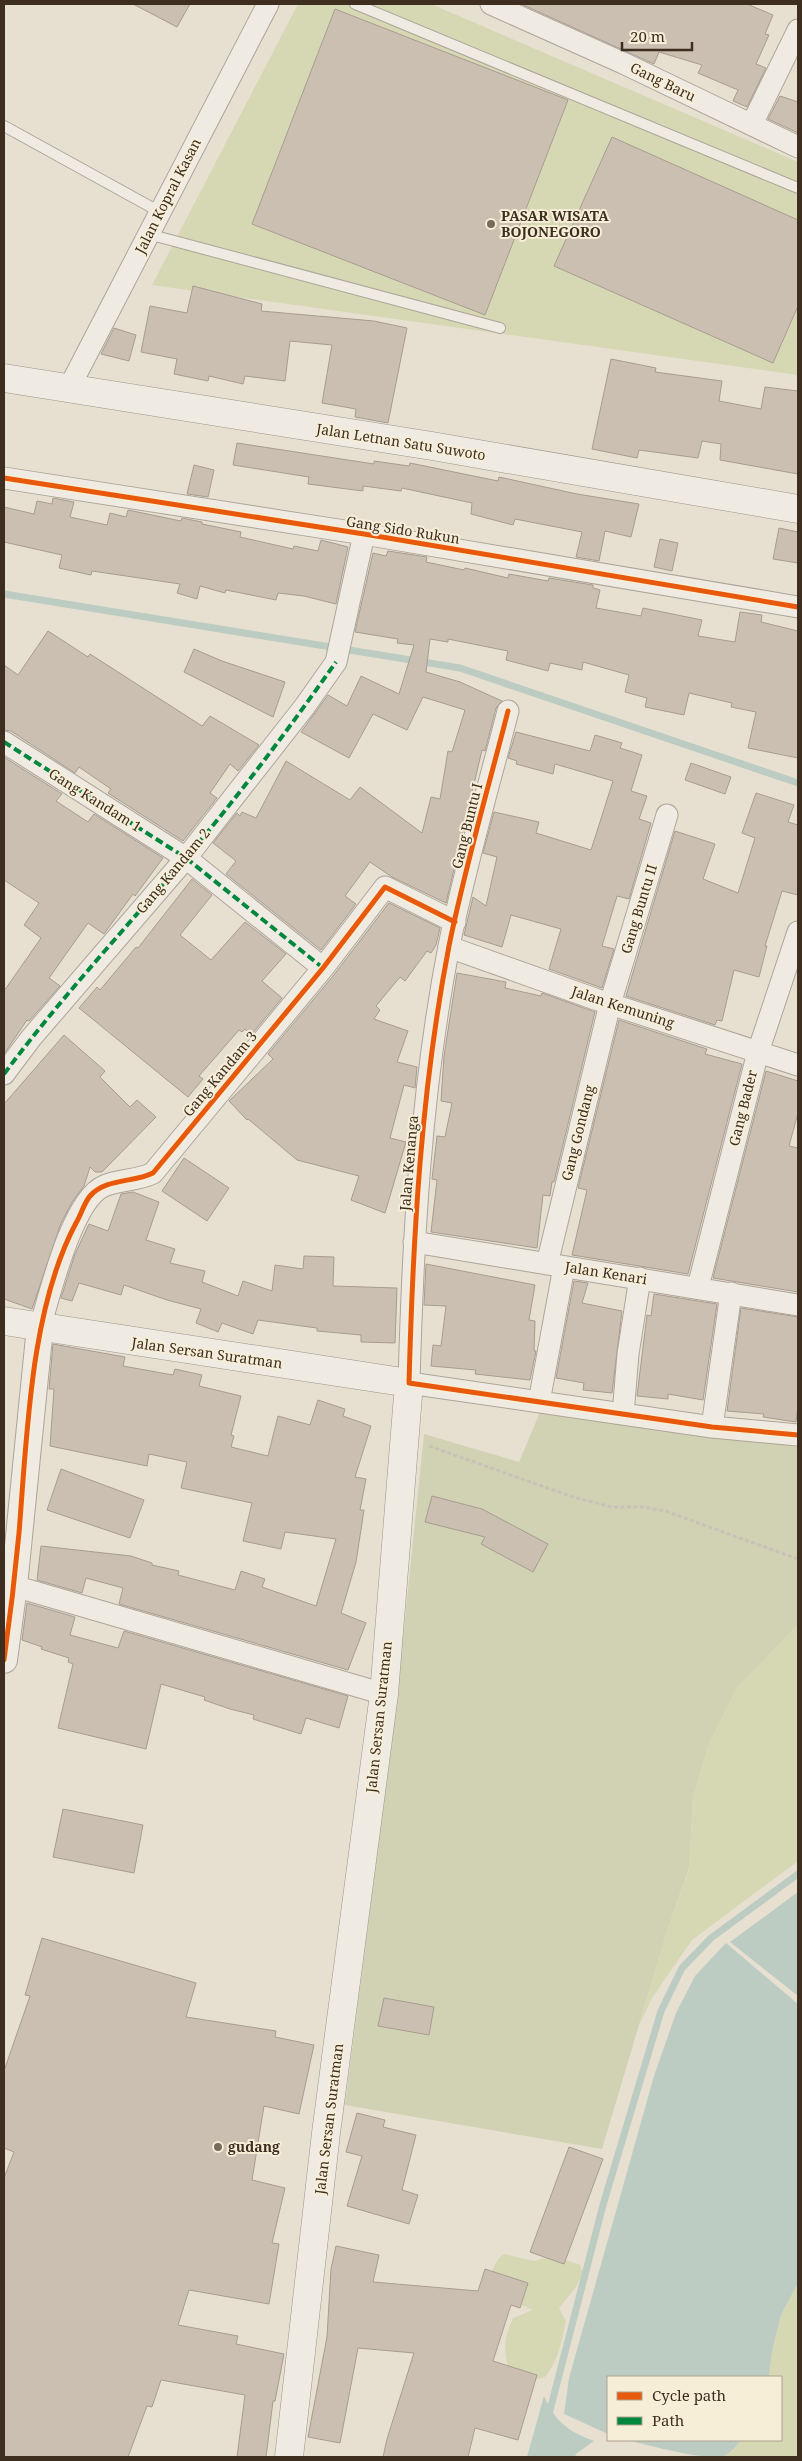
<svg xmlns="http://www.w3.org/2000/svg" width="802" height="2461" font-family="'Noto Serif',serif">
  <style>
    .green { fill: #d6d7b3 }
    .cemetery { fill: #d1d1b3 }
    .water { fill: #bcccc2 }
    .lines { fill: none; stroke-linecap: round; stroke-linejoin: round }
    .stream { stroke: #bcccc2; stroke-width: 7 }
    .building { fill: #cbbfb2; stroke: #a89c90 }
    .service-casing { stroke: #ada599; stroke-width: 12 }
    .minor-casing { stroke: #ada599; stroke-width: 23 }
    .tertiary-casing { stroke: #ada599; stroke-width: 28 }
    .secondary-casing { stroke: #9c958a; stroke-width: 29 }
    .path { stroke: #c8c2b9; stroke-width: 3; stroke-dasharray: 4 2.5; stroke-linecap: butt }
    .service { stroke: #efebe3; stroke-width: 10 }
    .minor { stroke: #efebe3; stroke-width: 21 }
    .tertiary { stroke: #efebe3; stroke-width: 26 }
    .secondary { stroke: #efebe3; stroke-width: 28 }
    .quiet { stroke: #00873e; stroke-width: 4; stroke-dasharray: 8 4; stroke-linecap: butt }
    .cycleway-casing { stroke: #f7eed8; stroke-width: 8 }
    .cycleway { stroke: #e8590c; stroke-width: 5 }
    .poi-dot { fill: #786c5e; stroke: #f7eed8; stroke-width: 2 }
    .labels { text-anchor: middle; stroke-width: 4; stroke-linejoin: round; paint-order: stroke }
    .street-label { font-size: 14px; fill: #3d2e20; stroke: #f7eed8 }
    .poi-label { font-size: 14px; font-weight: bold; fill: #3d2e20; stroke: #f7eed8; text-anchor: start }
  </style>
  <rect width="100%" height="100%" fill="#e7e0d1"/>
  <!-- green -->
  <path class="green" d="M 298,4 L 431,4 L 798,162 L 798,375 L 152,285 Z
    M 798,1624 L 798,1861 L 692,1940 L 652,1998 L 639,2026 L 667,1931 L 689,1869 L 693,1798 L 709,1743 L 736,1689 Z
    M 504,2254 L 534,2261 L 553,2256 L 580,2265 L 583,2273 L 576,2287 L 559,2308 L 566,2321 C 562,2341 558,2362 544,2378 L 528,2380 L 509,2373 C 504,2348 503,2341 513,2318 L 533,2310 L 493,2292 C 490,2276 491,2264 504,2254 Z
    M 798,2283 L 798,2457 L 722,2457 L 733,2451 L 741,2440 L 781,2440 L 781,2377 L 769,2377 L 772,2351 L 781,2315 Z"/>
  <!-- cemetery -->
  <path class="cemetery" d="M 541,1410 L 798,1447 L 798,1624 L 736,1689 L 709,1743 L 693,1798 L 689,1868 L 667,1931 L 602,2149 L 345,2105 L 397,1696 L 424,1434 L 519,1462 Z"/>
  <!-- water -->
  <path class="water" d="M 798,1892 L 798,1996 L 730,1942 Z
    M 726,1943 L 798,2004 L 798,2283 L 781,2315 L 772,2351 L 769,2377 L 608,2377 L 608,2434 L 564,2414 L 569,2378 L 654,2076 L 676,2013 L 695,1976 Z
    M 544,2396 C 555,2421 567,2431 594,2441 L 576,2454 L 575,2457 L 527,2457 Z
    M 627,2440 L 741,2440 C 736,2447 732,2452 724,2456 C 705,2461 648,2445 627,2440 Z"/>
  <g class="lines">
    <!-- stream -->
    <path class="stream" d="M 4,594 L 460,668 L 798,783
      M 548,2418 L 603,2205 L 661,2011 L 682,1968 L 711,1938 L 798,1874"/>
  </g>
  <!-- building -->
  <path class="building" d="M 133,4 L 190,4 L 177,27 Z
    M 521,4 L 747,4 L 773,15 L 765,34 L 769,35 L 756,64 L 766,68 L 747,107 L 733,101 L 738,90 L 698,73 L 702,65 L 659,52 L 654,64 Z
    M 335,9 L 568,100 L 485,315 L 252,224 Z
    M 780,96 L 798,102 L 798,133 L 768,119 Z
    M 612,137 L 798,220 L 798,306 L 773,363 L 554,266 Z
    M 193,286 L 262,304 L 261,311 L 374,321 L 407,328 L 388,423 L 355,417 L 356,409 L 322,403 L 332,345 L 290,341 L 285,381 L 245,376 L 243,384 L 209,376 L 208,381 L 174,374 L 177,359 L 141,352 L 150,306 L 187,313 Z
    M 114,328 L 136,335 L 129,361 L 101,354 Z
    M 611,359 L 656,368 L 655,372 L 722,381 L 719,401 L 761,409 L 765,387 L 798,391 L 798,474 L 720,460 L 721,444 L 702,441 L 698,458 L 639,450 L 637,458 L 592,449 Z
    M 237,443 L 374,464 L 374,461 L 409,466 L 410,463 L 498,481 L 499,477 L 577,494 L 639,504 L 631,537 L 605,531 L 599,561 L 576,557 L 582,532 L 515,519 L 513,525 L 471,514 L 472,503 L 402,488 L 401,491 L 363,486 L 363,491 L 308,484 L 309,477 L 233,465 Z
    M 194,465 L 214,470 L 208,497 L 187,494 Z
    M 53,498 L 74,502 L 70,517 L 107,525 L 110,513 L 126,517 L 128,510 L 181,521 L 182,518 L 202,522 L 202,524 L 241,532 L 240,537 L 293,549 L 294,546 L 318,551 L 321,540 L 348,547 L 336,604 L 304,596 L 278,593 L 276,600 L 226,590 L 225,593 L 200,586 L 197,599 L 177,593 L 180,584 L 92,571 L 91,575 L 59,568 L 62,555 L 4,542 L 4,507 L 34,514 L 37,501 L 52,504 Z
    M 779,528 L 798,532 L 798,563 L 773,559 Z
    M 660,539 L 678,543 L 672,571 L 654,567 Z
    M 388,551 L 427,557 L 426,562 L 464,570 L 465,568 L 508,578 L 509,574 L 548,581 L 549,578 L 593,585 L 593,588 L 600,590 L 596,608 L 641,616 L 643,608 L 702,620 L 698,636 L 735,642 L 740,612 L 762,615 L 761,622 L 798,631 L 798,758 L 748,748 L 756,712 L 731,707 L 732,703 L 689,693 L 684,715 L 645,707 L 647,698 L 625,692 L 629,675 L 583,662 L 582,670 L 550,663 L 548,671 L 506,660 L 508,651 L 448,639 L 448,642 L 430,639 L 426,672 L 460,682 L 502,701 L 496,708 L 485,751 L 482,750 L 446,903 L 392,877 L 370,862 L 345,896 L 356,904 L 321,950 L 226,874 L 236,861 L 213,843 L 237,813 L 240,816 L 242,812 L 256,818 L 286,761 L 350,800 L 360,787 L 422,833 L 431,797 L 440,799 L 448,751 L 452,752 L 465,710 L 423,697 L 407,730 L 373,714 L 349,758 L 301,732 L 328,695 L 347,706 L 361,676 L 399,694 L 414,645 L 397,643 L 398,639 L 355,632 L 373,553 L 386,556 Z
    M 48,631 L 88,657 L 90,654 L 202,726 L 210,716 L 259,745 L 238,771 L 230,764 L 210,793 L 217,798 L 183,841 L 108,793 L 111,789 L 79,767 L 75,773 L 11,731 L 4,730 L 4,665 L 18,675 Z
    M 194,649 L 222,661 L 285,682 L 273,717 L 184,672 Z
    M 516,732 L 590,751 L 595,735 L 622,743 L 620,748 L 642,755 L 631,791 L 647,796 L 639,819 L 651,823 L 629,899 L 617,896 L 602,946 L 614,949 L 602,988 L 549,969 L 561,929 L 511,915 L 502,947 L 464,935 L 473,897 L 486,906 L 497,857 L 483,853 L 494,812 L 539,822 L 536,833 L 591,850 L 613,781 L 555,764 L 553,774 L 516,764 L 517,761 L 508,758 Z
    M 4,757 L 62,794 L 56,801 L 88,822 L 94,814 L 163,858 L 135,896 L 133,894 L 104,934 L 88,923 L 49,978 L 60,986 L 29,1021 L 27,1020 L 4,1054 L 4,991 L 41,938 L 24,925 L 39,903 L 4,880 Z
    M 691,763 L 731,777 L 725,794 L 685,780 Z
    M 756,793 L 794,805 L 788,822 L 798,825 L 798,895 L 782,891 L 765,946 L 767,946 L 759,977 L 734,970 L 722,1021 L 717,1020 L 715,1025 L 626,996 L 675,831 L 715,844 L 703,879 L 738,893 L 755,838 L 742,833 Z
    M 192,879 L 212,895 L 180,935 L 211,960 L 245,922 L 286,954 L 262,981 L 282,998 L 251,1035 L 245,1029 L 242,1032 L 239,1030 L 199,1076 L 203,1079 L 188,1097 L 79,1008 L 97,987 L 100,990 L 136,947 L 138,948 Z
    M 389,903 L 440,928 L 436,945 L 431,953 L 427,951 L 405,981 L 400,977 L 376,1006 L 380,1010 L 374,1019 L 408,1031 L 397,1062 L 417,1067 L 415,1088 L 404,1085 L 390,1138 L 406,1142 L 385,1213 L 351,1200 L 359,1176 L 297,1160 L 248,1119 L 247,1120 L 229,1101 L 273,1059 L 268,1054 L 333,976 Z
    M 457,973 L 506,982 L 505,988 L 541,996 L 542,993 L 595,1012 L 554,1182 L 552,1182 L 550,1196 L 543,1195 L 537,1248 L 431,1232 L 437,1180 L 432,1179 L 437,1136 L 445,1137 L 452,1103 L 441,1101 L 444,1056 Z
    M 619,1020 L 707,1049 L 705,1054 L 742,1064 L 688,1274 L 572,1255 L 587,1190 L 578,1188 Z
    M 64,1035 L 105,1071 L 100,1077 L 130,1107 L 137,1100 L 156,1117 L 102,1172 L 95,1172 L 90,1167 L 84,1186 L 72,1202 L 61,1223 L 32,1309 L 4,1299 L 4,1104 Z
    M 766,1071 L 798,1081 L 798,1113 L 789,1146 L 798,1148 L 798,1292 L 713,1278 Z
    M 184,1158 L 229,1188 L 207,1221 L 162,1191 Z
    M 133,1192 L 159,1202 L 146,1240 L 175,1249 L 170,1263 L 205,1271 L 202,1282 L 238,1296 L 243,1281 L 272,1291 L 275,1265 L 303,1269 L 304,1256 L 334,1257 L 333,1286 L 397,1288 L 395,1343 L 361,1342 L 361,1335 L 317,1331 L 317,1328 L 258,1320 L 253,1334 L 222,1323 L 218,1332 L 196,1323 L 201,1309 L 167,1300 L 124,1285 L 121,1295 L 79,1283 L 72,1301 L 61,1298 L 75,1254 L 89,1224 L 108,1231 L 121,1194 Z
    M 426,1264 L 535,1285 L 529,1320 L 535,1321 L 534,1351 L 536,1351 L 530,1380 L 475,1374 L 476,1370 L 431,1366 L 433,1345 L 441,1346 L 446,1306 L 424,1305 Z
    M 574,1281 L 588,1283 L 582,1303 L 622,1311 L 612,1393 L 583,1390 L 584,1383 L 556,1378 Z
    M 654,1294 L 717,1304 L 703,1400 L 668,1394 L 668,1399 L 637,1396 L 647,1315 L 651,1316 Z
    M 741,1308 L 798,1317 L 798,1407 L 796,1422 L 763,1417 L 764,1414 L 727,1411 Z
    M 53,1344 L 125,1357 L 123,1366 L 173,1375 L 175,1369 L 202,1375 L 199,1386 L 241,1396 L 231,1435 L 234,1436 L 231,1447 L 268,1456 L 278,1416 L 310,1425 L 318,1400 L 345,1409 L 343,1416 L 371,1426 L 355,1477 L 366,1479 L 360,1510 L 364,1510 L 356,1562 L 341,1613 L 366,1623 L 348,1670 L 119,1604 L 123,1588 L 86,1578 L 82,1593 L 37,1580 L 41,1546 L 131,1556 L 152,1563 L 152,1565 L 179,1571 L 178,1575 L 235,1590 L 241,1571 L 265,1579 L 262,1587 L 316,1606 L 336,1539 L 285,1532 L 281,1549 L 243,1541 L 252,1503 L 181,1488 L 187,1462 L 149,1454 L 147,1466 L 50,1446 L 54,1389 L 49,1389 Z
    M 61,1469 L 144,1500 L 130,1538 L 47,1510 Z
    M 432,1496 L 482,1509 L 548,1544 L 533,1572 L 481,1544 L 485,1537 L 425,1522 Z
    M 27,1603 L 75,1617 L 70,1635 L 118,1648 L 124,1631 L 348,1696 L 339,1728 L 306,1718 L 301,1734 L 253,1719 L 254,1715 L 230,1709 L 204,1700 L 205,1697 L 161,1684 L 146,1749 L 58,1728 L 73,1664 L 68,1662 L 69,1658 L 41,1649 L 42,1647 L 22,1640 Z
    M 63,1809 L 143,1825 L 134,1873 L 53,1857 Z
    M 42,1938 L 196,1983 L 186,2017 L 276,2031 L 275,2037 L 314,2045 L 299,2114 L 264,2106 L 252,2180 L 285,2188 L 272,2243 L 279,2244 L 269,2304 L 189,2290 L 178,2325 L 238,2336 L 236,2344 L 284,2354 L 275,2401 L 273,2401 L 266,2457 L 237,2457 L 245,2395 L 161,2380 L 152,2407 L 147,2406 L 128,2457 L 4,2457 L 4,2178 L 14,2152 L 4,2148 L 4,2071 L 30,1996 L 25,1995 Z
    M 384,1998 L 434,2007 L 429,2035 L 378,2026 Z
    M 357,2113 L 385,2120 L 383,2127 L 416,2135 L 402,2190 L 418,2195 L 409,2224 L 347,2206 L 362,2156 L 346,2152 Z
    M 569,2147 L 603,2159 L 564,2264 L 530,2252 Z
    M 336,2246 L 379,2255 L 373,2282 L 478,2291 L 485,2269 L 528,2283 L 520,2308 L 511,2305 L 493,2361 L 537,2375 L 518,2440 L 475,2428 L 468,2457 L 383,2457 L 387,2439 L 414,2353 L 358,2348 L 340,2443 L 308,2437 L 327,2337 L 331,2269 Z"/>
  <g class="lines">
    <defs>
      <path id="service" d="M 355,4 L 798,188
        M 4,126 L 160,212
        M 148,234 L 500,328"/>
      <path id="minor" d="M 491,4 L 623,63 L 798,147
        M 752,124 L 798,30
        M 69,388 L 268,4
        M 4,478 L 364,534 L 798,607
        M 508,711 C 488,789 465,867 449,946 C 421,1090 413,1236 409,1383 L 712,1427 L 798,1435
        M 4,742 L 186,858 L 323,968
        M 449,947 L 598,1000 L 798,1065
        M 4,1074 L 31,1038 L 186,858 L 305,706 L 336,662 L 364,534
        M 414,1242 L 798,1305
        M 547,1264 L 610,1004 L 667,815
        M 698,1287 L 758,1052 L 798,932
        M 40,1327 C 50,1294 72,1200 104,1186 C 120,1179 137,1181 153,1173 L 323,968 L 385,887 L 455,922
        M 539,1402 L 564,1267
        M 623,1414 L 628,1354 L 640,1278
        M 712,1427 L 731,1293
        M 14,1586 L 384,1694"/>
      <path id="tertiary" d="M 4,1660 L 14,1586 L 40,1327"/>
      <path id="secondary" d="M 4,378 L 432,446 L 798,509
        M 4,1321 L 409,1383 L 384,1694 L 326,2133 L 289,2457"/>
    </defs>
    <!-- service casing -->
    <use href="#service" class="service-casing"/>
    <!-- minor casing -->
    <use href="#minor" class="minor-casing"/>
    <!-- tertiary casing -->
    <use href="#tertiary" class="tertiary-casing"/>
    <!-- secondary casing -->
    <use href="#secondary" class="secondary-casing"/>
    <!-- path -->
    <path class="path" d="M 429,1446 L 573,1497 L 612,1507 L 644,1507 L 665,1511 L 798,1559"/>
    <!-- service -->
    <use href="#service" class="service"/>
    <!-- minor -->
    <use href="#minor" class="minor"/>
    <!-- tertiary -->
    <use href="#tertiary" class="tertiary"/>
    <!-- secondary -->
    <use href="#secondary" class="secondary"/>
    <!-- quiet -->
    <path class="quiet" d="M 4,742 L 186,858 L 323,968
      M 4,1074 C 60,999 123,931 184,860 C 238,797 288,730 336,662"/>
    <defs>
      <path id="cycleway" d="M 4,478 L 364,534 L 798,607
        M 508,711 C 488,789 465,867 449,946 C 421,1090 413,1236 409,1383 L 712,1427 L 798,1435
        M 4,1660 C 10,1618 15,1576 19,1533 C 27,1436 30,1309 76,1223 C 81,1215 84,1203 90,1196 C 106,1178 133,1183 153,1173 L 323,968 L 385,887 L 455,922"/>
    </defs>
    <!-- cycleway casing -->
    <use href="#cycleway" class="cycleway-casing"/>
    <!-- cycleway -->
    <use href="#cycleway" class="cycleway"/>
  </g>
  <!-- markers -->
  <g class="poi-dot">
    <circle cx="491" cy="224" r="5"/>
    <circle cx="218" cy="2147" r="5"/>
  </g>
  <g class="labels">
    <!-- street labels -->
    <g class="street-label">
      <text transform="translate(663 82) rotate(26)" y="5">Gang Baru</text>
      <text transform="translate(168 196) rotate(-63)" y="5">Jalan Kopral Kasan</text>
      <text transform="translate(401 442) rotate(9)" y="5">Jalan Letnan Satu Suwoto</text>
      <text transform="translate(403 530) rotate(9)" y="5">Gang Sido Rukun</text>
      <text transform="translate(95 800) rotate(32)" y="5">Gang Kandam 1</text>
      <text transform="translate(467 826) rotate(-76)" y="5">Gang Buntu I</text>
      <text transform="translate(173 871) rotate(-50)" y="5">Gang Kandam 2</text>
      <text transform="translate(639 909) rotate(-73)" y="5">Gang Buntu II</text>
      <text transform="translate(623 1007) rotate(18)" y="5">Jalan Kemuning</text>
      <text transform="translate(220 1074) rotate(-50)" y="5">Gang Kandam 3</text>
      <text transform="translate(743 1108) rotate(-76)" y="5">Gang Bader</text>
      <text transform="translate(578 1133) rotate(-76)" y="5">Gang Gondang</text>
      <text transform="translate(409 1163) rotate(-85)" y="5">Jalan Kenanga</text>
      <text transform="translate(606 1273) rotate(9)" y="5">Jalan Kenari</text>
      <text transform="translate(207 1353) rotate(8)" y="5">Jalan Sersan Suratman</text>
      <text transform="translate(379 1717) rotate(-84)" y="5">Jalan Sersan Suratman</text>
      <text transform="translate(329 2119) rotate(-83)" y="5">Jalan Sersan Suratman</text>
    </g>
    <!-- poi labels -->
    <g class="poi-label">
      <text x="501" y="221">PASAR WISATA<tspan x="501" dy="16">BOJONEGORO</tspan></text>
      <text x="228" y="2152">gudang</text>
    </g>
  </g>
  <!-- border -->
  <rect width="802" height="2461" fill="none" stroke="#3d2e20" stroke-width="10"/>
  <!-- legend -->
  <rect x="607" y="2376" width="175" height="65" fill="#f7eed8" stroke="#ada18e"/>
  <rect x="617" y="2392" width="25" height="8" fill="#e8590c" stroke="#ada18e"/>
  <text x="652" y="2401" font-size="15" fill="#3d2e20">Cycle path</text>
  <rect x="617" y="2417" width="25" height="8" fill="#00873e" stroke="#ada18e"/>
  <text x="652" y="2426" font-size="15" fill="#3d2e20">Path</text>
  <!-- scale -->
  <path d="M622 42v8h70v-8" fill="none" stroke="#3d2e20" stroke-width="2.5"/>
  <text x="630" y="42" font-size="15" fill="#3d2e20" stroke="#f7eed8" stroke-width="4" paint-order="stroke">20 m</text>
</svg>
